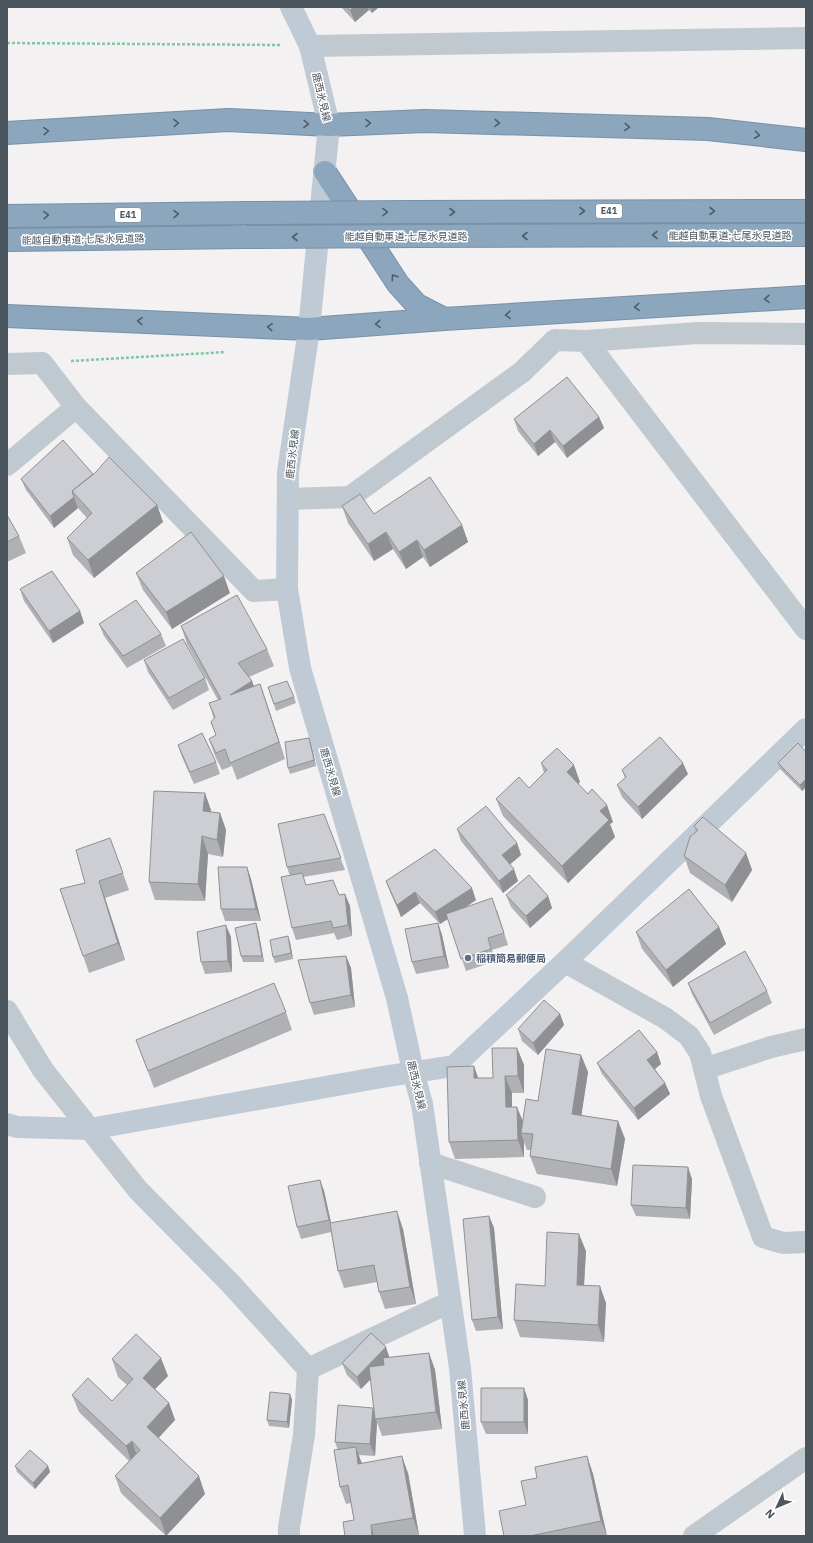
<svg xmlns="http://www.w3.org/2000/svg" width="813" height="1543" font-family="'IBM Plex Sans','Noto Sans JP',sans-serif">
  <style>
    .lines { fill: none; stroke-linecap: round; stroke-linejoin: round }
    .highway-casing { stroke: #7791a9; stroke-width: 24 }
    .path { stroke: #7dcaa1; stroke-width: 2.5; stroke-dasharray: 3 2; stroke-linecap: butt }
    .street { stroke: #c0c9cf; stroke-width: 22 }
    .secondary { stroke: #c0cad4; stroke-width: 22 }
    .highway { stroke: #8ca6bd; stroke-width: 22 }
    .highway-bridge-casing { stroke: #7791a9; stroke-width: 24; stroke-linecap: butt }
    .highway-bridge { stroke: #8ca6bd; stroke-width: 22 }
    .wall { fill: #afb1b5 }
    .shaded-wall { fill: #8f9094 }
    .building { fill: #ccced3; stroke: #8f9094 }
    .oneway { stroke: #515d68 }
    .service-dot { fill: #5c6f8a; stroke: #fff; stroke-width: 1.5 }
    .labels { text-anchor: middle; stroke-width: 3; stroke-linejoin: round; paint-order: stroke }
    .shield { fill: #fff; stroke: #80888e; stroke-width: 1 }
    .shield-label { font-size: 9px; font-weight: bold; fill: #4a555e }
    .street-label { font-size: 10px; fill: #4a555e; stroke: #fff }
    .service-label { font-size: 10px; font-weight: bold; fill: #4e5e75; stroke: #fff; text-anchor: start }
  </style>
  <rect width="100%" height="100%" fill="#f3f1f2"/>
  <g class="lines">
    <defs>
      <path id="highway" d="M 7,133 L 228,120 L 329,125 L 425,121 L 708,129 L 806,140
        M 325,172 L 398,284 L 417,305 L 444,319
        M 413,212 L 806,211
        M 7,216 L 248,213
        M 418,236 L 806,235
        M 7,240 L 246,237
        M 7,316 L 309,329 L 444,319 L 806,297"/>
    </defs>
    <!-- highway casing -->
    <use href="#highway" class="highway-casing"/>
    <!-- path -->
    <path class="path" d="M 7,43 L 282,45
      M 71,361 L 226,352"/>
    <!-- street -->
    <path class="street" d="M 310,46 L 806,38
      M 806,334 L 698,333 L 586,341 L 806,629
      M 7,364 L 42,363 L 76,407 L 254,591 L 287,589
      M 7,465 L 76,407
      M 288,499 L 350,497 L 522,372 L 555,340 L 586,341
      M 565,962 L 665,1018 L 689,1036 L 700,1053 L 711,1096 L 763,1237 L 783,1243 L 806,1242
      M 7,1011 L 43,1070 L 138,1190 L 231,1284 L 308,1369 L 304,1435 L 289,1527 L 289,1536
      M 704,1069 L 771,1047 L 806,1039
      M 430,1163 L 535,1197
      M 308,1369 L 450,1302
      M 694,1536 L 806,1458"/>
    <!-- secondary -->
    <path class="secondary" d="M 291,7 L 310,46 L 329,125 L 309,329 L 288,472 L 287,589 L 300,668 L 397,998 L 413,1071 L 422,1104 L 460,1368 L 475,1536
      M 7,1124 L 17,1127 L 90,1129 L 382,1077 L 454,1066 L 565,962 L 806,729"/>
    <!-- highway -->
    <use href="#highway" class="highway"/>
    <defs>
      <path id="highway-bridge" d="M 248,213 L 413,212
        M 246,237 L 418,236"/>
    </defs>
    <!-- highway-bridge casing -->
    <use href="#highway-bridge" class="highway-bridge-casing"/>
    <!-- highway-bridge -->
    <use href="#highway-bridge" class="highway-bridge"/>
  </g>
  <!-- wall -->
  <path class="wall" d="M 341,7 L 379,7 L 372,13 L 369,10 L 355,22 Z
    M 599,417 L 604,428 L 567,458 L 555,442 L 538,456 L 518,431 L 514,419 Z
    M 93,474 L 157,505 L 163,522 L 94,578 L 73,555 L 67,538 L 87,518 L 78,508 L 54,528 L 26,490 L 21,479 Z
    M 342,506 L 374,514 L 462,525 L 468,542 L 430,567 L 423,557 L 406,569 L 393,549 L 374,561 L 348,523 Z
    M 7,515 L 19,536 L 26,553 L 7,562 Z
    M 136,573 L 230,593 L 172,629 L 143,590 Z
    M 20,589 L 80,611 L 84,623 L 53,643 L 24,601 Z
    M 99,624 L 161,634 L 166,646 L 127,668 L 104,636 Z
    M 181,626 L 267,649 L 274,666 L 249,677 L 254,686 L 260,684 L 266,701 L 285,759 L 237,780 L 232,766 L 222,770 L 215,756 L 209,739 L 216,735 L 211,722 L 214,719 L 209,703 L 218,700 L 187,644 Z
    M 144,660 L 205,678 L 209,690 L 173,710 L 148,672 Z
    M 268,687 L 294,697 L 296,703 L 276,711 Z
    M 309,738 L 311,744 L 316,766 L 290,774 L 288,768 Z
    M 178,745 L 216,762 L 220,774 L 194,784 L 182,757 Z
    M 806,752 L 806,787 L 802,791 L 780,769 L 778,763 Z
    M 541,763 L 580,782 L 578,784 L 613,822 L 610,824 L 615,837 L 568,883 L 503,816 L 496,799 L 529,788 L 544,773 Z
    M 622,770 L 688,774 L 642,819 L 622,797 L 617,785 L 625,778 Z
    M 211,810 L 211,812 L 220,813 L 226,830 L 223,857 L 208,854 L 205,901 L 155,900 L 149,882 Z
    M 324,814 L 345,870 L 303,877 L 306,885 L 339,895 L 345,894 L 350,906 L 352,936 L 337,940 L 334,933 L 296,940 L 292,928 L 290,876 L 287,867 Z
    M 694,826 L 746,853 L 752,870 L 732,902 L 690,873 L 684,856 L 696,832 Z
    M 457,829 L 517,843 L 521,855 L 510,864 L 518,881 L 503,893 L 461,841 Z
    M 110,838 L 129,890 L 105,898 L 125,960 L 89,973 L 60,889 L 85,883 Z
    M 247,867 L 251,879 L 261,921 L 225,921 L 221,909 Z
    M 386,881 L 476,900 L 465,908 L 497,910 L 508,945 L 492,950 L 496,961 L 466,971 L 448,919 L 440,924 L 420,903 L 401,917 L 390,892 Z
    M 506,895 L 548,896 L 552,908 L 530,928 L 511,907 Z
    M 438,923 L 442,935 L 449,968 L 416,974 L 412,962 Z
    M 719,927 L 726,944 L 673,987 L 642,949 L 636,932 Z
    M 258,929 L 264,962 L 243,962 L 241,956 Z
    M 231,937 L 232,972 L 205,974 L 201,962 Z
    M 290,942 L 293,959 L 275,963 L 273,957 Z
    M 346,956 L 351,968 L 355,1007 L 314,1015 L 310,1003 Z
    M 688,983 L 767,991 L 772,1003 L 714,1035 L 692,994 Z
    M 286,1012 L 292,1030 L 154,1088 L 136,1040 Z
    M 560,1014 L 564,1025 L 538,1055 L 522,1041 L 518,1029 Z
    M 517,1048 L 524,1065 L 524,1093 L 512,1093 L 512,1107 L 522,1120 L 538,1101 L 581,1055 L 588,1072 L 581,1116 L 618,1121 L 625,1139 L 617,1186 L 537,1174 L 530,1156 L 531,1150 L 527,1150 L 524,1142 L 524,1157 L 455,1159 L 449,1142 L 479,1078 L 493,1078 Z
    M 657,1052 L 661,1064 L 655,1069 L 665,1083 L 670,1094 L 638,1120 L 602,1074 L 597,1063 Z
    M 692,1179 L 690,1219 L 636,1216 L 631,1205 Z
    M 320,1180 L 324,1191 L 331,1223 L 403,1229 L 416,1304 L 385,1309 L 379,1292 L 377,1282 L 344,1288 L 338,1271 L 331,1232 L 301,1239 L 297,1227 Z
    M 489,1216 L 494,1228 L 503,1329 L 476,1331 L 472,1320 Z
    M 586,1251 L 584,1285 L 606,1303 L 604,1342 L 520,1337 L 514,1320 L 545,1286 Z
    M 429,1353 L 435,1370 L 442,1429 L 382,1436 L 377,1422 L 375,1456 L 358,1455 L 362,1463 L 408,1473 L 419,1535 L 415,1536 L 345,1536 L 354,1520 L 351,1503 L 346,1504 L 340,1487 L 338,1450 L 335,1442 L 373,1408 L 375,1414 L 371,1379 L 361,1389 L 347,1375 L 342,1363 Z
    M 112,1359 L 168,1376 L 155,1389 L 169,1403 L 175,1420 L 158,1438 L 205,1494 L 166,1536 L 121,1493 L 115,1476 L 129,1461 L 79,1412 L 72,1395 L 112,1401 L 127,1385 L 118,1377 Z
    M 524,1388 L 528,1400 L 528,1434 L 486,1434 L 481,1422 Z
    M 290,1394 L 292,1400 L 289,1428 L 269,1426 L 267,1420 Z
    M 587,1456 L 593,1474 L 607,1536 L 504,1536 L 526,1505 L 537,1478 Z
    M 15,1466 L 48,1466 L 50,1472 L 35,1489 L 17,1472 Z"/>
  <!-- shaded-wall -->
  <path class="shaded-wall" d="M 354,7 L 368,7 L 369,10 L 355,22 L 350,10 Z
    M 370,7 L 379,7 L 372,13 Z
    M 599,417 L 604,428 L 567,458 L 563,446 Z
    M 550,430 L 555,442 L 538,456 L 534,444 Z
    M 74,497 L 78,508 L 54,528 L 50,516 Z
    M 157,505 L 163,522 L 94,578 L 88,560 Z
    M 462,525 L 468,542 L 430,567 L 424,550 Z
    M 386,532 L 393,549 L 374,561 L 368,544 Z
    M 417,540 L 423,557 L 406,569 L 399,552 Z
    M 224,576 L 230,593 L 172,629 L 166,612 Z
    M 80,611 L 84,623 L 53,643 L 49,631 Z
    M 252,681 L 258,698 L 230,695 Z
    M 260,684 L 266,701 L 285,759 L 279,742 Z
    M 309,738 L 311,744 L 316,766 L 314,760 Z
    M 683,763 L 688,774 L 642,819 L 638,807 Z
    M 574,765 L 580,782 L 573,790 L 567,772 Z
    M 806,779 L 806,787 L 802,791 L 800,785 Z
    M 205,793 L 211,810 L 209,828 L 203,811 Z
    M 607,805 L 613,822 L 610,824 L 615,837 L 568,883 L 562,866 L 600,811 Z
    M 220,813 L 226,830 L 223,857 L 217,840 Z
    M 202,836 L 208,854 L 205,901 L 198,884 Z
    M 517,843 L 521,855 L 507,867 L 502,855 Z
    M 746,853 L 752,870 L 732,902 L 725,885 Z
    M 247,867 L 251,879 L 261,921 L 256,909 Z
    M 514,869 L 518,881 L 503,893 L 499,881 Z
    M 99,881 L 105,898 L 125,960 L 118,943 Z
    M 472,888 L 476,900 L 440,924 L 435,912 Z
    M 415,892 L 420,903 L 401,917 L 397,905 Z
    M 345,894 L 350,906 L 352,936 L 348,925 Z
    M 548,896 L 552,908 L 530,928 L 526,916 Z
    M 256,923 L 258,929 L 264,962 L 262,956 Z
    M 438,923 L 442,935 L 449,968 L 444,956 Z
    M 226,925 L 231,937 L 232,972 L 228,961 Z
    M 719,927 L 726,944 L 673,987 L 666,970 Z
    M 288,936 L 290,942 L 293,959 L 291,953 Z
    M 346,956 L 351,968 L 355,1007 L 351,995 Z
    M 560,1014 L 564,1025 L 538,1055 L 533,1043 Z
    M 517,1048 L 524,1065 L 524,1093 L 518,1076 Z
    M 657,1052 L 661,1064 L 651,1072 L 647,1060 Z
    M 581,1055 L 588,1072 L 579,1131 L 572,1114 Z
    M 474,1066 L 480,1083 L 474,1078 Z
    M 505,1076 L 512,1093 L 512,1124 L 506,1107 Z
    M 665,1083 L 670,1094 L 638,1120 L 634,1108 Z
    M 517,1107 L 524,1124 L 521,1133 L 524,1142 L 524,1157 L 518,1140 Z
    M 618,1121 L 625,1139 L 617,1186 L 611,1169 Z
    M 688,1167 L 692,1179 L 690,1219 L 686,1208 Z
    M 320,1180 L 324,1191 L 333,1232 L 329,1220 Z
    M 397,1211 L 403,1229 L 416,1304 L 410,1287 Z
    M 489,1216 L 494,1228 L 503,1329 L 498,1317 Z
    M 579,1234 L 586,1251 L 583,1302 L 577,1285 Z
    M 600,1286 L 606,1303 L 604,1342 L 598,1325 Z
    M 386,1347 L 390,1359 L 361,1389 L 357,1377 Z
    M 429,1353 L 435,1370 L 442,1429 L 436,1412 Z
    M 161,1358 L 168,1376 L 149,1395 L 143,1378 Z
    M 524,1388 L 528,1400 L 528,1434 L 524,1422 Z
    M 290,1394 L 292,1400 L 289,1428 L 287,1422 Z
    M 169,1403 L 175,1420 L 153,1444 L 147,1427 Z
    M 373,1408 L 377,1419 L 375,1419 L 377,1422 L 375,1456 L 370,1444 Z
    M 132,1441 L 138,1459 L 132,1463 L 126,1446 Z
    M 356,1447 L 362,1464 L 358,1464 Z
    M 402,1456 L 408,1473 L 419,1535 L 413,1518 Z
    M 587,1456 L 593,1474 L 607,1536 L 601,1521 Z
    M 48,1466 L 50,1472 L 35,1489 L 33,1483 Z
    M 199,1476 L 205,1494 L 166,1536 L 160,1518 Z
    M 371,1525 L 374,1536 L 372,1536 Z"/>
  <!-- building -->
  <path class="building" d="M 347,7 L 354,7 L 350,10 Z
    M 567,377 L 599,417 L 563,446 L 550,430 L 534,444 L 514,419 Z
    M 63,440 L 93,474 L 72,491 L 74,497 L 50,516 L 21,479 Z
    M 109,457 L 157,505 L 88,560 L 67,538 L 92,513 L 72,491 L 95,473 Z
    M 430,477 L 462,525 L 424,550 L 417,540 L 399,552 L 386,532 L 368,544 L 342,506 L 360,494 L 374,514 Z
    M 7,515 L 19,536 L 7,542 Z
    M 191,532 L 224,576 L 166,612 L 136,573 Z
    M 52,571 L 80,611 L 49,631 L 20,589 Z
    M 237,595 L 267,649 L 238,663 L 252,681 L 230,695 L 260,684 L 279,742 L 230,763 L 225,749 L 216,753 L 209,739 L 216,735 L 211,722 L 215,717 L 209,703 L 221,699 L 181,626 Z
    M 136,600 L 161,634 L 123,656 L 99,624 Z
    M 183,639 L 205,678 L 169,698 L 144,660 Z
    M 287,681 L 294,697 L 274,704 L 268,687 Z
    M 202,733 L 216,762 L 190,772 L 178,745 Z
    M 660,737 L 683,763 L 638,807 L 617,785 L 626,777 L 622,770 Z
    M 309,738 L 314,760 L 288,768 L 285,742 Z
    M 798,743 L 806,752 L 806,779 L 800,785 L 778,763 Z
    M 557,748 L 574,765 L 567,772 L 588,794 L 592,789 L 607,805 L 600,811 L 609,820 L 562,866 L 496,799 L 519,777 L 529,788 L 547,770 L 541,763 Z
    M 154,791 L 205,793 L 203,811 L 220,813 L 217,840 L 202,836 L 198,884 L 149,882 Z
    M 486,806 L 517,843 L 502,855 L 514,869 L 499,881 L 457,829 Z
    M 324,814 L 341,858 L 287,867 L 278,824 Z
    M 703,817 L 746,853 L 725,885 L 684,856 L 690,837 L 698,830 L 694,826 Z
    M 110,838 L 123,873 L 99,881 L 118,943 L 83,956 L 60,889 L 85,883 L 76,850 Z
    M 435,849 L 472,888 L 435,912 L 415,892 L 397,905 L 386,881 Z
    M 218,867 L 247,867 L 256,909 L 221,909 Z
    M 302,873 L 306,885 L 333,880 L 339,895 L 345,894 L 348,925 L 333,928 L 331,921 L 292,928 L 281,877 Z
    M 529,875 L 548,896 L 526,916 L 506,895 Z
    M 689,889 L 719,927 L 666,970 L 636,932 Z
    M 492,898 L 504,933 L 488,938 L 491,949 L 461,959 L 446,914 Z
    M 256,923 L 262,956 L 241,956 L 235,928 Z
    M 438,923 L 444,956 L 412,962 L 405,929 Z
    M 226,925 L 228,961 L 201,962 L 197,932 Z
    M 288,936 L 291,953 L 273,957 L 270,940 Z
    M 745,951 L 767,991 L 710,1023 L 688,983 Z
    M 346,956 L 351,995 L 310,1003 L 298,960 Z
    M 274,983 L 286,1012 L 148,1071 L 136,1040 Z
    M 544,1000 L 560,1014 L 533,1043 L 518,1029 Z
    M 639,1030 L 657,1052 L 647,1060 L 665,1083 L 634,1108 L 597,1063 Z
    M 492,1048 L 517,1048 L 518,1076 L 505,1076 L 506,1107 L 517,1107 L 518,1140 L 449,1142 L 447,1067 L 474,1066 L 474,1078 L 493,1078 Z
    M 546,1049 L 581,1055 L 572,1114 L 618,1121 L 611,1169 L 530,1156 L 533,1134 L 521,1133 L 526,1099 L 538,1101 Z
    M 633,1165 L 688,1167 L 686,1208 L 631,1205 Z
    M 320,1180 L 329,1220 L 297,1227 L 288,1186 Z
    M 397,1211 L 410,1287 L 379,1292 L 374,1265 L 338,1271 L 330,1223 Z
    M 489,1216 L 498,1317 L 472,1320 L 463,1219 Z
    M 547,1232 L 579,1234 L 577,1285 L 600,1286 L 598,1325 L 514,1320 L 516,1284 L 545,1286 Z
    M 371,1333 L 386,1347 L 357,1377 L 342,1363 Z
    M 136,1334 L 161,1358 L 143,1378 L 169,1403 L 147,1427 L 199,1476 L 160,1518 L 115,1476 L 140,1450 L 132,1441 L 126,1446 L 72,1395 L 88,1378 L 112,1401 L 133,1379 L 112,1359 Z
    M 429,1353 L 436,1412 L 375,1419 L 369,1367 L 384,1365 L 383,1358 Z
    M 481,1388 L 524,1388 L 524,1422 L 481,1422 Z
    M 270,1392 L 290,1394 L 287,1422 L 267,1420 Z
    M 338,1405 L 373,1408 L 370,1444 L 335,1442 Z
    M 356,1447 L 358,1464 L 402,1456 L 413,1518 L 371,1525 L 372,1536 L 345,1536 L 343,1522 L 354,1520 L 348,1485 L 340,1487 L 334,1450 Z
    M 30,1450 L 48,1466 L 33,1483 L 15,1466 Z
    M 587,1456 L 601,1521 L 530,1536 L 504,1536 L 499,1511 L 526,1505 L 521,1481 L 537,1478 L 535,1467 Z"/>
  <!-- one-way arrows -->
  <defs><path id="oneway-chevron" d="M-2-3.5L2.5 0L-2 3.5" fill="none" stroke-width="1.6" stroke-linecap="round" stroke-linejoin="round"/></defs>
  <g class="oneway">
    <use href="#oneway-chevron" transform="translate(176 123) rotate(-3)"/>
    <use href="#oneway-chevron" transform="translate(368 123) rotate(-2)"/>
    <use href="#oneway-chevron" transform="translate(497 123) rotate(2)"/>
    <use href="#oneway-chevron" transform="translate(306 124) rotate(2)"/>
    <use href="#oneway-chevron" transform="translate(627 127) rotate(2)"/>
    <use href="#oneway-chevron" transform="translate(46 131) rotate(-3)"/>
    <use href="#oneway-chevron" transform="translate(757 135) rotate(7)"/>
    <use href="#oneway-chevron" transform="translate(582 211)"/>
    <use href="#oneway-chevron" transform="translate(712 211)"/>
    <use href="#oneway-chevron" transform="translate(385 212) rotate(-1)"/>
    <use href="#oneway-chevron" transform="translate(452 212)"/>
    <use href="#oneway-chevron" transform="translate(176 214) rotate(-1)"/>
    <use href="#oneway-chevron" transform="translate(46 215) rotate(-1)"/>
    <use href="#oneway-chevron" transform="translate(655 235) rotate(180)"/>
    <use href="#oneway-chevron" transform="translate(525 236) rotate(180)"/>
    <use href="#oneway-chevron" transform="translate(295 237) rotate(180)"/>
    <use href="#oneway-chevron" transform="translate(394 277) rotate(-124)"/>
    <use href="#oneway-chevron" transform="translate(767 299) rotate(177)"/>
    <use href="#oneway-chevron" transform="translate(637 307) rotate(177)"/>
    <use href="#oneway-chevron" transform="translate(508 315) rotate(177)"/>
    <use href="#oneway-chevron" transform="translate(140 321) rotate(-178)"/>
    <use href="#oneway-chevron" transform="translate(378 324) rotate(176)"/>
    <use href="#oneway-chevron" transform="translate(270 327) rotate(-177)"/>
  </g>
  <!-- markers -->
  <circle class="service-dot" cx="468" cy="958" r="4"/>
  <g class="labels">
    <!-- shield labels -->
    <g class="shield">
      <rect x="596" y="204" width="26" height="14" rx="3"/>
      <rect x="115" y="208" width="26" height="14" rx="3"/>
    </g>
    <g class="shield-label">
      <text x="609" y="214">E41</text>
      <text x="128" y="218">E41</text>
    </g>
    <!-- street labels -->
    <g class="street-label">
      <text transform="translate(322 97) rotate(77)" y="4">鹿西氷見線</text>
      <text x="730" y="239">能越自動車道;七尾氷見道路</text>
      <text x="406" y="240">能越自動車道;七尾氷見道路</text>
      <text transform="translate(83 239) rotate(-1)" y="4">能越自動車道;七尾氷見道路</text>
      <text transform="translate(292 454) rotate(-83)" y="4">鹿西氷見線</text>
      <text transform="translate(331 772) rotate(74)" y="4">鹿西氷見線</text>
      <text transform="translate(417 1085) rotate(77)" y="4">鹿西氷見線</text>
      <text transform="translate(463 1405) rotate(-95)" y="4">鹿西氷見線</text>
    </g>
    <!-- service labels -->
    <g class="service-label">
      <text x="476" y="962">稲積簡易郵便局</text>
    </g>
  </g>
  <!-- border -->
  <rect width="813" height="1543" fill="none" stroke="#4a555e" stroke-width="16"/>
  <!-- north arrow -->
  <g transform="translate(777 1507) rotate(226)" stroke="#ffffff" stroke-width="3" paint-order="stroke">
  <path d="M0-3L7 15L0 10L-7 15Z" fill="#4a555e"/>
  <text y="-6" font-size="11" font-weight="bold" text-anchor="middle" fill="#4a555e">N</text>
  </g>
</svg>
